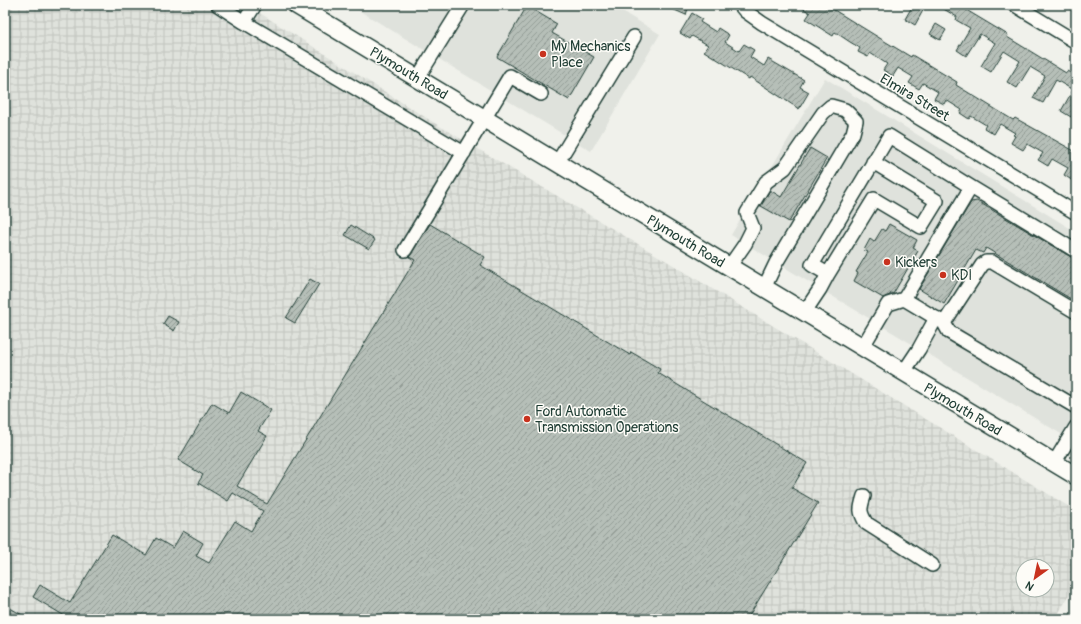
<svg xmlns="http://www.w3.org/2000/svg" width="1081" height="624" font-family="Pangolin,sans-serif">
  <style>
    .built { fill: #dfe2dc }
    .industrial { fill: url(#industrial-grid); fill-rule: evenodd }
    .building { fill: url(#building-hatch); stroke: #1f3d34 }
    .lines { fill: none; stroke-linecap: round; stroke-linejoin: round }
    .minor-casing { stroke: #1f3d34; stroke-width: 16 }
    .major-casing { stroke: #1f3d34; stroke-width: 20 }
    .minor { stroke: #fdfcf7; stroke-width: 13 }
    .major { stroke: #fdfcf7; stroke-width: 17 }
    .poi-dot { fill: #c8321e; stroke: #fdfcf7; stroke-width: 1.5 }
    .labels { text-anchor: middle; stroke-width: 3; stroke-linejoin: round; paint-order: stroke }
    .poi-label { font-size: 14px; fill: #1f3d34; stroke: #fdfcf7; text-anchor: start }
    .street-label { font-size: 14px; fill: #1f3d34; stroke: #fdfcf7 }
  </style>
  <defs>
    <pattern id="industrial-grid" width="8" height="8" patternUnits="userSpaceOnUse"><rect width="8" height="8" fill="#dfe2dc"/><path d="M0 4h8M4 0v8" fill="none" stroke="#bfc3bd"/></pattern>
    <pattern id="building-hatch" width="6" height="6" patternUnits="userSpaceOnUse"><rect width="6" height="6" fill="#b6bfb8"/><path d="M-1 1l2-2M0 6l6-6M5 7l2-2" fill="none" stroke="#939c96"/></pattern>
  </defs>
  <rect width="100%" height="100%" fill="#f0f1eb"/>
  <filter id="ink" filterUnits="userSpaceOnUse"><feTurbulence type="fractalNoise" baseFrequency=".025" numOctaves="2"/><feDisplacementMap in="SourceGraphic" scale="8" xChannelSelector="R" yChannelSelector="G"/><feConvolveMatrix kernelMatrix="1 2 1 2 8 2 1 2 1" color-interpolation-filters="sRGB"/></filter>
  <g filter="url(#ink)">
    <!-- built -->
    <path class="built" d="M 350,5 L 611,5 L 660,34 L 591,151 Z
      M 825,78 L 1076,232 L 1076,443 L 731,235 Z"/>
    <!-- industrial -->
    <path class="industrial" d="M 5,5 L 247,5 L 436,124 L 675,266 L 1076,511 L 1076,584 L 1055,619 L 5,619 ZM 1023,566 L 1047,566 L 1047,590 L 1023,590 Z"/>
    <!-- building -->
    <path class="building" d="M 663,5 L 689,5 L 686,15 Z
      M 798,5 L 826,5 L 886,42 L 911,57 L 912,55 L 957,82 L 956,85 L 1013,120 L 1015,118 L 1076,152 L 1076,175 L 1073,181 L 1064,175 L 1068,168 L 1052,159 L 1048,166 L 1038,160 L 1043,153 L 1027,144 L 1023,150 L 1011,143 L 1015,136 L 1013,135 L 1015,133 L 1000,124 L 994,134 L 984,128 L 986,125 L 971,116 L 969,119 L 960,113 L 962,110 L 946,100 L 944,104 L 934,99 L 938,92 L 923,83 L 919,89 L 909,83 L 913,77 L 898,68 L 893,76 L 883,70 L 887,64 L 870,53 L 868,57 L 858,52 L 860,48 L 850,42 L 835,32 L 833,36 L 806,19 L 810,13 Z
      M 913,5 L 926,5 L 915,25 L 905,19 Z
      M 937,5 L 958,5 L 1008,35 L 1007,37 L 1066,73 L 1067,71 L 1076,76 L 1076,109 L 1071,117 L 1061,111 L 1073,90 L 1056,80 L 1043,103 L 1033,98 L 1045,76 L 1030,67 L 1017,88 L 1007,82 L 1020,61 L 1004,51 L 991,72 L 981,66 L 995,43 L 980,34 L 966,56 L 957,50 L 970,28 L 956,20 L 957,17 Z
      M 527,6 L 557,24 L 552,33 L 594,57 L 569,100 L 497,57 Z
      M 692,13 L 702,19 L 700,22 L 716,32 L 718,28 L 729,35 L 725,42 L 739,51 L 744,44 L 754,50 L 750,57 L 764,66 L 768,59 L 804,80 L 800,87 L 809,92 L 799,109 L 750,77 L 749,79 L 704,51 L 708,45 L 692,36 L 690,39 L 680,33 Z
      M 936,24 L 946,30 L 940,40 L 930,34 Z
      M 810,148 L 827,158 L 789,222 L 761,206 L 770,190 L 781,197 Z
      M 977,201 L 1076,260 L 1076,302 L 986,248 L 983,253 L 976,250 L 944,304 L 919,289 L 971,202 Z
      M 430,224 L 485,257 L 480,265 L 630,355 L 631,352 L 660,369 L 658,373 L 807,463 L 792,488 L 818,503 L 747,619 L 61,619 L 63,615 L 33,597 L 40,585 L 70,603 L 112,535 L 146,555 L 156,538 L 173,548 L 183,531 L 203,543 L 196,556 L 209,563 L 235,521 L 251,531 L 263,511 L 233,493 L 228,501 L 198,483 L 203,475 L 178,460 L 212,403 L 229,413 L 241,392 L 271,410 L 258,431 L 267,436 L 237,486 L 267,504 L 415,260 L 409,257 Z
      M 889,224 L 917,240 L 913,248 L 918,251 L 893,294 L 891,293 L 890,295 L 883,298 L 854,281 L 858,273 L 856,272 L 868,252 L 864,250 L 870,239 L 874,242 L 882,229 L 885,231 Z
      M 351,225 L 375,240 L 369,249 L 345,235 Z
      M 310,279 L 319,284 L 295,323 L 286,318 Z
      M 168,316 L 179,322 L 174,331 L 163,324 Z
      M 5,605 L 29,619 L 5,619 Z"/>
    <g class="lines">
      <defs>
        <path id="minor" d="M 218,5 L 244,22
          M 255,5 L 244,22 L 464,153
          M 740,5 L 745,11 L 762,23 L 1076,213
          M 1015,5 L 1076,42
          M 417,79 L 463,5
          M 873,162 L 937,201 L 921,227 L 874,199 L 828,274 L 812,265 L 889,136 L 971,187
          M 557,163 L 634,37
          M 405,250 L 510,76 L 541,94
          M 1076,251 L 971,187 L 904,299 L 944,323 L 982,265 L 986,262 L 992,262 L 1076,312
          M 729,267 L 745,244 L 753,228 L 747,213 L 766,182 L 785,168 L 823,113 L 831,106 L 845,110 L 856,121 L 853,133 L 776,263 L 764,288
          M 804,313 L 820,289 L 828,274
          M 944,323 L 949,332 L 1076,407
          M 862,348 L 888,304 L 904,299
          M 903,373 L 919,349 L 936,318
          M 1054,463 L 1076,427
          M 864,496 C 860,509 859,511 866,523 L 932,565"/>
        <path id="major" d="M 296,5 L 1076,476"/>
      </defs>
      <!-- minor casing -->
      <use href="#minor" class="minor-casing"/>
      <!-- major casing -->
      <use href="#major" class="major-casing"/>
      <!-- minor -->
      <use href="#minor" class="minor"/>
      <!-- major -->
      <use href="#major" class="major"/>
    </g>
  </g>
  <!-- markers -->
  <g class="poi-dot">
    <circle cx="543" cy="54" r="4"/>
    <circle cx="887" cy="262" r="4"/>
    <circle cx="943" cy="275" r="4"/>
    <circle cx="527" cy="419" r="4"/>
  </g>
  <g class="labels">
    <!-- poi labels -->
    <g class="poi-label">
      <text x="551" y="51">My Mechanics<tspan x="551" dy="16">Place</tspan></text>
      <text x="895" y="267">Kickers</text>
      <text x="951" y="280">KDI</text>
      <text x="535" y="416">Ford Automatic<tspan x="535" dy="16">Transmission Operations</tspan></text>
    </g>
    <!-- street labels -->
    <g class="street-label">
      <text transform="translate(409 73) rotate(31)" y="5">Plymouth Road</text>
      <text transform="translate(915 97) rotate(31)" y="5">Elmira Street</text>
      <text transform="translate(686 241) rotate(31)" y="5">Plymouth Road</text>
      <text transform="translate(963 409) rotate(31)" y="5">Plymouth Road</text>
    </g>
  </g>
  <!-- margin -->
  <rect width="1081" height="624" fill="none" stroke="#fdfcf7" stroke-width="20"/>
  <rect x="10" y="10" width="1061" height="604" fill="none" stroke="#1f3d34" stroke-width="1.5" filter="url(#ink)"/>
  <!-- north arrow -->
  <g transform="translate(1035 578) rotate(213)"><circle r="19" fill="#fdfcf7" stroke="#a4b0a9"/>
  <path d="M0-3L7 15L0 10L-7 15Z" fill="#c8321e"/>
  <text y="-6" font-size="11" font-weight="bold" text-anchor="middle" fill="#1f3d34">N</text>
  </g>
</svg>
